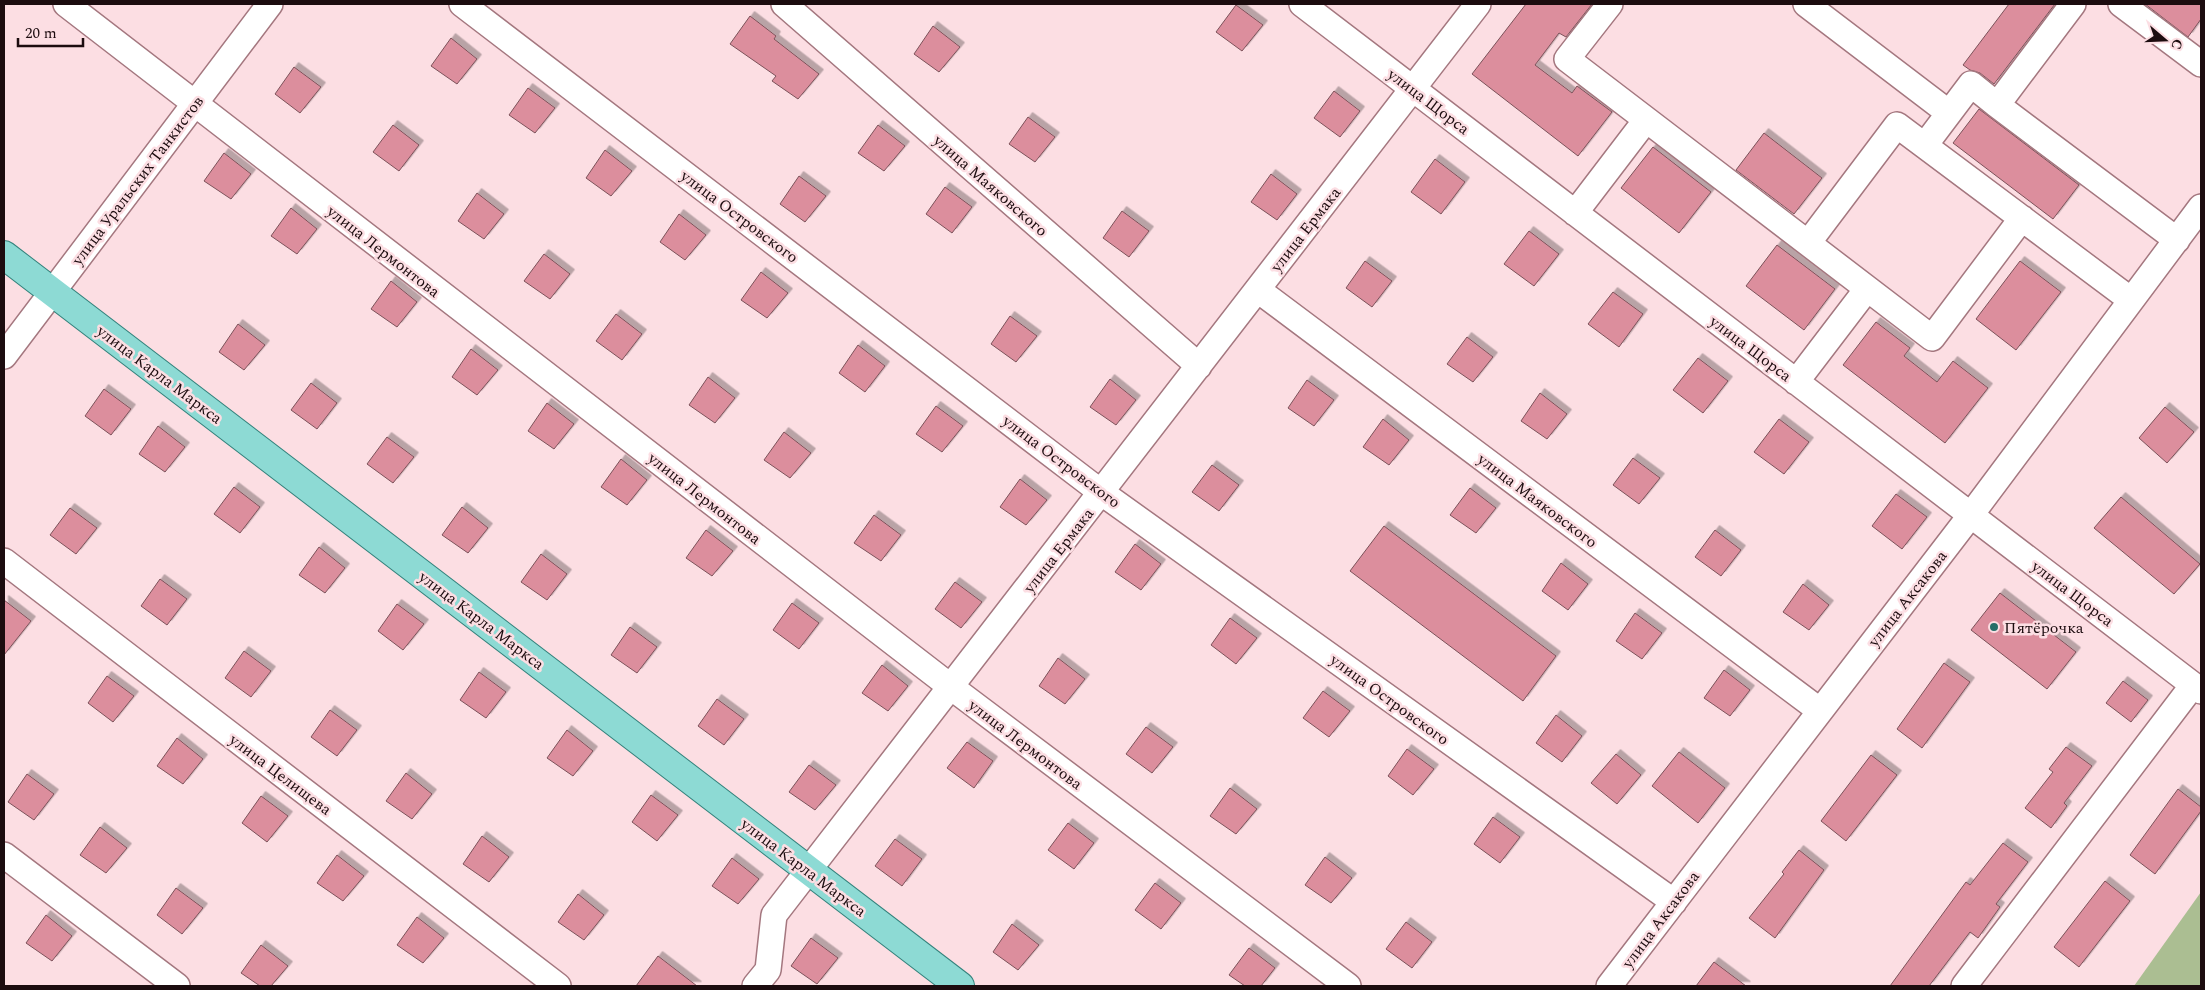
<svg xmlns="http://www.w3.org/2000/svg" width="2205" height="990" font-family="Spectral,serif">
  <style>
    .green { fill: #abbe92 }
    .building { fill: #dc8e9d; stroke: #7c525a; filter: url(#shadow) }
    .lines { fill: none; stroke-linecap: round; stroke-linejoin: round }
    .minor-casing { stroke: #a4777f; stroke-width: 28 }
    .major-casing { stroke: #34827c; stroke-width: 30 }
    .minor { stroke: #fff; stroke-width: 25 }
    .major { stroke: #8ddad4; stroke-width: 28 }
    .poi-dot { fill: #256e68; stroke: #fcdee3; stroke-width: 2 }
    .labels { text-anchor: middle; stroke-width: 5; stroke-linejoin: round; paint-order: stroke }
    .street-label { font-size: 16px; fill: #1c0c0f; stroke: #fcdee3 }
    .poi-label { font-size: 16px; fill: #1c0c0f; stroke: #fcdee3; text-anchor: start }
  </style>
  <defs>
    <filter id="shadow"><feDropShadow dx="4.5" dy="-4.5" stdDeviation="0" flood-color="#0004"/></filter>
  </defs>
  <rect width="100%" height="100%" fill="#fcdee3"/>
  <!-- green -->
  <path class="green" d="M 2201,892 L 2201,986 L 2134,986 Z"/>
  <!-- building -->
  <path class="building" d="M 1526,4 L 1592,4 L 1566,37 L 1559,33 L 1535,65 L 1572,93 L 1577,86 L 1612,112 L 1578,156 L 1472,74 Z
    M 2009,4 L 2055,4 L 1994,84 L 1980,73 L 1970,70 L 1963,65 Z
    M 2145,4 L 2201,4 L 2201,19 L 2188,37 Z
    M 1236,5 L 1263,25 L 1242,51 L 1216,32 Z
    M 750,16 L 776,36 L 774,39 L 819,74 L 798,99 L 772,81 L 776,76 L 730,44 Z
    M 933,26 L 960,47 L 939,72 L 914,54 Z
    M 451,38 L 477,59 L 457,84 L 431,66 Z
    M 294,67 L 321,87 L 300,113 L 275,94 Z
    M 528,88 L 555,108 L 535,133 L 509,115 Z
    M 1334,91 L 1360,111 L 1340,137 L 1314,118 Z
    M 1979,109 L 2079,185 L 2053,219 L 1953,143 Z
    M 1028,117 L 1055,137 L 1035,162 L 1009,144 Z
    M 393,125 L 419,145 L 399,171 L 373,152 Z
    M 878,125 L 905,146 L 884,171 L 858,153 Z
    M 1764,133 L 1822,178 L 1794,214 L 1736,170 Z
    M 1653,147 L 1711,192 L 1679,233 L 1621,188 Z
    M 605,150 L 632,171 L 611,196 L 586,178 Z
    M 224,153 L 251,174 L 231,199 L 204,181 Z
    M 1435,159 L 1465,182 L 1441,214 L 1411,192 Z
    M 1271,174 L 1297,194 L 1277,220 L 1251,202 Z
    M 799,176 L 826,196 L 805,222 L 780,204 Z
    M 945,187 L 972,207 L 952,233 L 926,214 Z
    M 477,193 L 504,214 L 484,239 L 458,221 Z
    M 291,208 L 317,229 L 297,254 L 271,236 Z
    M 1122,211 L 1149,231 L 1129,257 L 1103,238 Z
    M 679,214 L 706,235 L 685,260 L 660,242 Z
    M 1529,231 L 1559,254 L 1534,286 L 1504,264 Z
    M 1777,245 L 1835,289 L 1804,330 L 1746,286 Z
    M 544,254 L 570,274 L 550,299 L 524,281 Z
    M 1365,261 L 1392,281 L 1372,307 L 1346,288 Z
    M 2020,261 L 2061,292 L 2016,350 L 1976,319 Z
    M 761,272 L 788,293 L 767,318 L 741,300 Z
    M 391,281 L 417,302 L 397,327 L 371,309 Z
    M 1613,292 L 1643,314 L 1619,347 L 1588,324 Z
    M 616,314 L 642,334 L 622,360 L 596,341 Z
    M 1010,316 L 1037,336 L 1016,362 L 991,344 Z
    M 1876,322 L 1910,348 L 1904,356 L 1937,382 L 1953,361 L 1988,388 L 1945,443 L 1843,365 Z
    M 238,324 L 265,345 L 244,370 L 219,352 Z
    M 1467,337 L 1493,357 L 1473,382 L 1447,364 Z
    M 858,345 L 885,366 L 865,392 L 839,373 Z
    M 471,349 L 498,370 L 477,395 L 452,377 Z
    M 1698,358 L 1728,381 L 1703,413 L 1673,390 Z
    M 708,377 L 735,398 L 715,423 L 689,405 Z
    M 1110,379 L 1136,400 L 1116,425 L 1090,407 Z
    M 1307,380 L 1334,400 L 1314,426 L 1288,408 Z
    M 311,383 L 337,403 L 317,429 L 291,410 Z
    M 104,389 L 131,409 L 111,435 L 85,416 Z
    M 1540,393 L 1567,414 L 1547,439 L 1521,421 Z
    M 547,403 L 574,424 L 554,449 L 528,431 Z
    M 936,406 L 963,426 L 942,452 L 916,434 Z
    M 2165,407 L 2194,432 L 2167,463 L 2139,438 Z
    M 1383,419 L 1409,440 L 1389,465 L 1363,447 Z
    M 1779,419 L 1809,442 L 1784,474 L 1754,452 Z
    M 158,426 L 185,447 L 165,472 L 139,454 Z
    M 784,432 L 811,453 L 790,478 L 764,460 Z
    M 387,437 L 414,457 L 393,483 L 367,464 Z
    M 1633,458 L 1660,478 L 1639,504 L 1613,485 Z
    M 621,459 L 647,480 L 627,505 L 601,487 Z
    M 1212,465 L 1239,485 L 1219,511 L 1192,492 Z
    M 1020,479 L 1047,500 L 1026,525 L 1000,507 Z
    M 234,487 L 260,507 L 240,533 L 214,514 Z
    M 1470,488 L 1496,508 L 1476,533 L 1450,515 Z
    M 1896,494 L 1927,517 L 1902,549 L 1872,526 Z
    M 2121,497 L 2200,564 L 2174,594 L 2094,528 Z
    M 462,507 L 488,528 L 468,553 L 442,535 Z
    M 70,508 L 97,528 L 76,554 L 50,535 Z
    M 874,515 L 901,535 L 881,561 L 854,543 Z
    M 1384,526 L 1556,656 L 1523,701 L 1350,571 Z
    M 706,530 L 733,551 L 712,576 L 686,558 Z
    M 1715,530 L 1741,550 L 1721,576 L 1695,557 Z
    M 1135,544 L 1161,564 L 1141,590 L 1115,572 Z
    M 319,547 L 345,568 L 325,593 L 299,575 Z
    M 541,554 L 567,574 L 547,600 L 521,582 Z
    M 1561,563 L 1588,584 L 1568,610 L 1542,591 Z
    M 160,579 L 187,599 L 167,625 L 141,606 Z
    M 955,582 L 982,602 L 961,628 L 935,609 Z
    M 1803,584 L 1829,605 L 1809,630 L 1783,612 Z
    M 2000,593 L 2076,652 L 2047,689 L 1971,630 Z
    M 4,600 L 31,621 L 4,655 Z
    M 792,603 L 819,623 L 799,649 L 773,630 Z
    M 397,604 L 424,624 L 403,650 L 378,631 Z
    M 1635,613 L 1662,633 L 1642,659 L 1616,641 Z
    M 1230,618 L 1257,638 L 1236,664 L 1211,645 Z
    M 630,627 L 657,647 L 637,673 L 611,655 Z
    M 244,651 L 271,671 L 251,697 L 225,678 Z
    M 1058,658 L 1085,679 L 1065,704 L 1039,686 Z
    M 1944,663 L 1970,682 L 1922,748 L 1897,729 Z
    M 882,665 L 908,686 L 888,711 L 862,693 Z
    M 1724,670 L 1750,690 L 1730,716 L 1704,698 Z
    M 479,672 L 506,692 L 486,718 L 460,700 Z
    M 107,676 L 134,696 L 113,722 L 88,703 Z
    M 2123,681 L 2148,700 L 2131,722 L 2106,703 Z
    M 1323,691 L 1350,711 L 1329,737 L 1303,718 Z
    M 717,699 L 744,719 L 724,745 L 698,726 Z
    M 330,710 L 357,730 L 337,756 L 311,737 Z
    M 1556,715 L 1582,736 L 1562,762 L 1536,743 Z
    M 1146,727 L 1173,747 L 1152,773 L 1126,754 Z
    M 567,730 L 593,751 L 573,776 L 547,758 Z
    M 177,738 L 203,759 L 183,784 L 157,766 Z
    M 967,742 L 993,761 L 974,788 L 947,768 Z
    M 2066,747 L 2092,766 L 2064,803 L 2067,806 L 2051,828 L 2025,808 L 2053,772 L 2049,769 Z
    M 1407,749 L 1434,769 L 1413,795 L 1388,776 Z
    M 1679,752 L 1725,788 L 1698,823 L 1652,786 Z
    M 1616,754 L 1641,775 L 1617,804 L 1591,783 Z
    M 1871,755 L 1897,775 L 1846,841 L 1821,821 Z
    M 809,765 L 836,785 L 815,810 L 789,792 Z
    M 406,773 L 432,794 L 412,819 L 386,801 Z
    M 27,774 L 54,794 L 34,820 L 8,802 Z
    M 1230,788 L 1257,809 L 1236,834 L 1210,816 Z
    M 2178,789 L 2201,807 L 2201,811 L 2155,874 L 2130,855 Z
    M 651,795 L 678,815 L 657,841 L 632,822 Z
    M 261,796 L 288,816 L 267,842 L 242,823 Z
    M 1493,817 L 1520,837 L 1500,863 L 1474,844 Z
    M 1068,823 L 1094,843 L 1074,869 L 1048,850 Z
    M 100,827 L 127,848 L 106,873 L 80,855 Z
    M 482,836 L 509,857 L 489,882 L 463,864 Z
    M 895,839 L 922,859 L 902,886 L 875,866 Z
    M 2003,843 L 2028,862 L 1996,904 L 2000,907 L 1978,938 L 1970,932 L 1929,986 L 1890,986 L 1966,882 L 1970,885 Z
    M 1799,850 L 1824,870 L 1775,938 L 1749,918 L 1784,874 L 1782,872 Z
    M 337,855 L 364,876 L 343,901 L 317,883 Z
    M 1325,857 L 1352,878 L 1331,903 L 1305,885 Z
    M 732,858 L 759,879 L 738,904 L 712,886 Z
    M 2105,881 L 2130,901 L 2079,967 L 2054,947 Z
    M 1155,883 L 1181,903 L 1161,929 L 1135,910 Z
    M 176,888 L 203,908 L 182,934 L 157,915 Z
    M 578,894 L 604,915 L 584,940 L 558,922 Z
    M 46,915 L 72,936 L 52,961 L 26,943 Z
    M 417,917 L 444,938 L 423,963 L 397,945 Z
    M 1406,922 L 1432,942 L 1412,968 L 1386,949 Z
    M 1012,924 L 1039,945 L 1018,970 L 993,952 Z
    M 811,938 L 838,958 L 817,984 L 791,966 Z
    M 261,945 L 288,966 L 271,986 L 260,986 L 241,973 Z
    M 1249,948 L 1275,968 L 1261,986 L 1245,986 L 1229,975 Z
    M 658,956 L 697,986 L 636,986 Z
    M 1714,962 L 1746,986 L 1696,986 Z"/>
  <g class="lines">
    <defs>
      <path id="minor" d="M 66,4 L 951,687 L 1348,986
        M 462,4 L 1102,493 L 1674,902
        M 784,4 L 1199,366
        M 1302,4 L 2201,691
        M 1610,4 L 1567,59 L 1932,338 L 2022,218
        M 1806,4 L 1949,113
        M 2073,4 L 1997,105 L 2177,240
        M 2121,4 L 2201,64
        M 1925,145 L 1971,84 L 1997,105
        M 1575,213 L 1646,120
        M 1808,243 L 1897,125 L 2131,300
        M 1258,290 L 1819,710
        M 4,356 L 270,4
        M 1796,382 L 1867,289
        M 4,561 L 558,986
        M 4,855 L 177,986
        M 755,986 L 768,970 L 774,915 L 1478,4
        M 1609,986 L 1970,516 L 2201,207
        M 1964,986 L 2193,685"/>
      <path id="major" d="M 4,255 L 960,986"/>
    </defs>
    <!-- minor casing -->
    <use href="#minor" class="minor-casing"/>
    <!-- major casing -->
    <use href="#major" class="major-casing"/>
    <!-- minor -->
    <use href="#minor" class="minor"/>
    <!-- major -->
    <use href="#major" class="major"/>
  </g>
  <!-- markers -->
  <circle class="poi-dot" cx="1994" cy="627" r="5"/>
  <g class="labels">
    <!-- street labels -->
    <g class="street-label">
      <text transform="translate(1429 101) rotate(37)" y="6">улица Щорса</text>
      <text transform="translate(137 180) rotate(-53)" y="6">улица Уральских Танкистов</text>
      <text transform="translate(991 185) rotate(41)" y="6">улица Маяковского</text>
      <text transform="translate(740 216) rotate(37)" y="6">улица Островского</text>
      <text transform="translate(1305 229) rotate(-52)" y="6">улица Ермака</text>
      <text transform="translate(384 251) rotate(38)" y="6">улица Лермонтова</text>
      <text transform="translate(1751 348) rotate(37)" y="6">улица Щорса</text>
      <text transform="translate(160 374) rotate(37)" y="6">улица Карла Маркса</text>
      <text transform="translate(1062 461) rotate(37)" y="6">улица Островского</text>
      <text transform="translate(705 498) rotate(38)" y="6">улица Лермонтова</text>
      <text transform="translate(1538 500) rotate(37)" y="6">улица Маяковского</text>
      <text transform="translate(1058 550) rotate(-52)" y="6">улица Ермака</text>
      <text transform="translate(2073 593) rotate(37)" y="6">улица Щорса</text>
      <text transform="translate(1907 598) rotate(-52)" y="6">улица Аксакова</text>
      <text transform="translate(482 620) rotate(37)" y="6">улица Карла Маркса</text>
      <text transform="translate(1390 699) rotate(36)" y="6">улица Островского</text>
      <text transform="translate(1026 744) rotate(37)" y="6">улица Лермонтова</text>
      <text transform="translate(281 774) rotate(37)" y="6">улица Целищева</text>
      <text transform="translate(804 867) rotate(37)" y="6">улица Карла Маркса</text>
      <text transform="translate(1660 919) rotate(-53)" y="6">улица Аксакова</text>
    </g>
    <!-- poi labels -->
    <g class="poi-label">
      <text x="2004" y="633">Пятёрочка</text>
    </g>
  </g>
  <!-- border -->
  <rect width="2205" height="990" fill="none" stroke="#1c0c0f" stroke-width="10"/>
  <!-- north arrow -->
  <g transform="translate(2165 40) rotate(109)" stroke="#fcdee3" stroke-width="4" paint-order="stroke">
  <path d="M0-4L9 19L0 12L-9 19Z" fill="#1c0c0f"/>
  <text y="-8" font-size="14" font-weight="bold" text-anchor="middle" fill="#1c0c0f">С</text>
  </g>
  <!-- scale -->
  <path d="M18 38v8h65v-8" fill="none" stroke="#1c0c0f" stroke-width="2.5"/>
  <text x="25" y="38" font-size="15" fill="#1c0c0f" stroke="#fcdee3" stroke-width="4" paint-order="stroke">20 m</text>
</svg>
